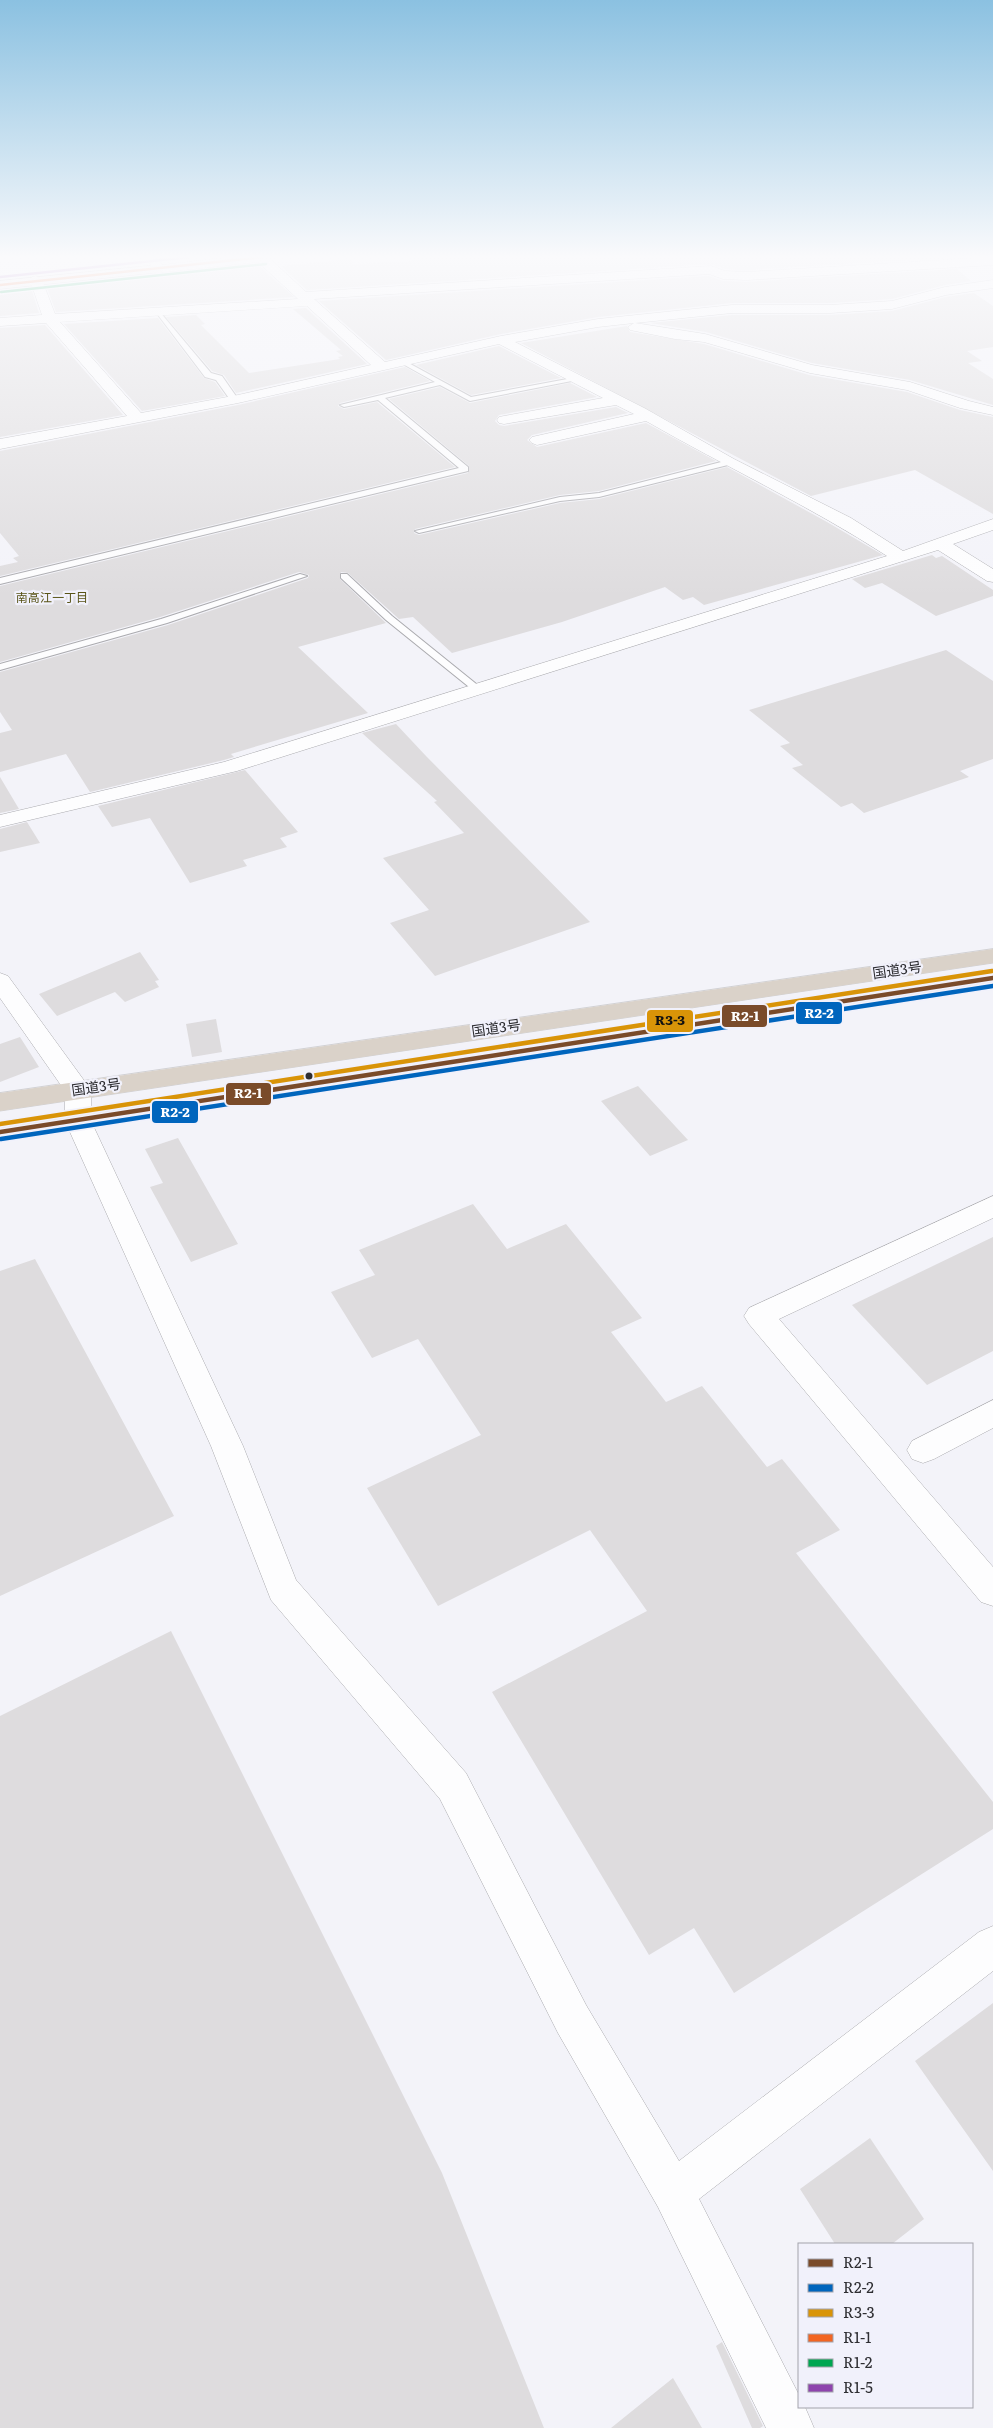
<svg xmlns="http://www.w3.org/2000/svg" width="993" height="2428" font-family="Literata,'Noto Sans JP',serif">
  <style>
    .building { fill: #dedcde }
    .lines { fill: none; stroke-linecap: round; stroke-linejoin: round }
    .lane-casing { stroke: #ababaf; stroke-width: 2 }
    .street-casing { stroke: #ababaf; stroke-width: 1 }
    .secondary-casing { stroke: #ababaf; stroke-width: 1 }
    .highway-casing { stroke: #d1d1d4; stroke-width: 1 }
    .lane { fill: #fdfdfe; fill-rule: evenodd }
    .street { fill: #fdfdfe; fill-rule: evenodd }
    .secondary { fill: #f3f0ee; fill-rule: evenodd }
    .highway { fill: #dad2c9; fill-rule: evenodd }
    .bus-1-casing { stroke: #f1f1fb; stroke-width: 8 }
    .bus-2-casing { stroke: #f1f1fb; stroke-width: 8 }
    .bus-3-casing { stroke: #f1f1fb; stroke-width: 8 }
    .bus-4-casing { stroke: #f1f1fb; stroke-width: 4.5 }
    .bus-5-casing { stroke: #f1f1fb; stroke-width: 4.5 }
    .bus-6-casing { stroke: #f1f1fb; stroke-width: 4.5 }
    .bus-1 { stroke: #7a4b2a; stroke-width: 4.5 }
    .bus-2 { stroke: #0065bd; stroke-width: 4.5 }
    .bus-3 { stroke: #d99408; stroke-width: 4.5 }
    .bus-4 { stroke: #f26522; stroke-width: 2.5 }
    .bus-5 { stroke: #00a651; stroke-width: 2.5 }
    .bus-6 { stroke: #8e44ad; stroke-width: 2.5 }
    .bus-dot { fill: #2e2e32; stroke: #f1f1fb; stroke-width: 2 }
    .labels { text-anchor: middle; stroke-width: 4.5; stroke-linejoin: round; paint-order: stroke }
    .far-neighbourhood-label { font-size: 12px; fill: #595417; stroke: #f1f1fb }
    .street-label { font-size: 14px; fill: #2e2e32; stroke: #f1f1fb }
    .line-badge { stroke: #f1f1fb; stroke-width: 2 }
    .badge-label { font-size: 14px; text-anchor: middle; font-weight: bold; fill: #fff }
    .pale-badge-label { font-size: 14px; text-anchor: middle; font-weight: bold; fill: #111 }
  </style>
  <rect width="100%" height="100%" fill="#f3f3f9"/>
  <!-- building -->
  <path class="building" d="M 411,257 L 943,257 L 944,258 L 747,270 L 725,269 L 711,264 L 307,290 L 281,266 L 351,259 L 354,264 L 412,261 Z
    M 257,264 L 294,297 L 56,312 L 47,288 Z
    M 957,269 L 971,281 L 945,285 L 892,299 L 830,303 L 732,303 L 598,317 L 501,334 L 386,360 L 319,301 L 709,276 L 723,281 L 747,282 Z
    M 32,291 L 39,313 L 0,316 L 0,295 Z
    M 974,293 L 993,306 L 993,347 L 967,351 L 982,361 L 968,363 L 993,379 L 993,405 L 910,380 L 812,363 L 706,332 L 650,323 L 732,315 L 830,315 L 892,311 L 946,297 Z
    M 306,308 L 367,364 L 236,393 L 224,375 L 212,371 L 166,317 L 196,315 L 205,324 L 201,325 L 249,373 L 340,359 L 338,357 L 343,356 L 336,351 L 341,350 L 293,309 Z
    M 158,318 L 204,378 L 215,382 L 225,396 L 142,411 L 64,324 Z
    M 45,325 L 123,415 L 0,437 L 0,328 Z
    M 627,326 L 630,332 L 704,344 L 809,375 L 907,392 L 960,410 L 993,417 L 993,514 L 915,470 L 811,496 L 521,343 Z
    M 499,346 L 561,378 L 471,395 L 416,365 Z
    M 405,367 L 430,381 L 340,403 L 338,406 L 344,409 L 377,402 L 455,467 L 0,576 L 0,566 L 18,562 L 13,558 L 19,556 L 0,533 L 0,451 L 238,405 Z
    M 570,383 L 597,397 L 499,415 L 495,421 L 499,425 L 504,426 L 616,407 L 628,413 L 532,435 L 527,440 L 537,447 L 646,423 L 716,461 L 599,491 L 560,495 L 415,529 L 414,533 L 419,535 L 560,503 L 599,499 L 727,467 L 827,522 L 883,555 L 704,605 L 693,597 L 683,600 L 665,587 L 562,622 L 452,653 L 413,617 L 399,619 L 348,573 L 341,572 L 340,579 L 386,623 L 298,647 L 368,713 L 231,754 L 234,757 L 224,760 L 90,792 L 66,754 L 0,772 L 0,733 L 12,730 L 0,712 L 0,672 L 168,625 L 308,578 L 309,575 L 299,572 L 160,617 L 0,662 L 0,586 L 468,473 L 469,466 L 389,399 L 440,387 L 470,403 Z
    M 932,555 L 936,558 L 942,556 L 993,590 L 993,596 L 936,616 L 882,583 L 865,588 L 852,579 Z
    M 946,650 L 993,681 L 993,759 L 960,771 L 969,777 L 864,813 L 852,803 L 841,807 L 792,768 L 803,765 L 780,746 L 790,743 L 749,710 Z
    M 396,724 L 426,756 L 590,922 L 435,976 L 390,923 L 429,910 L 383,858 L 464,833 L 434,802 L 437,801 L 362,733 Z
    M 245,770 L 298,832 L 280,838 L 287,847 L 243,860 L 247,866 L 190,883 L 150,818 L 112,827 L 98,806 Z
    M 0,777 L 19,809 L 0,813 Z
    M 27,822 L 40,843 L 0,852 L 0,829 Z
    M 140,952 L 159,980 L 155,981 L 159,987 L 125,1002 L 115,992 L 57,1016 L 39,994 Z
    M 216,1019 L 222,1052 L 192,1057 L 186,1024 Z
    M 20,1037 L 39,1067 L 0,1082 L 0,1044 Z
    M 638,1086 L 688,1140 L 650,1156 L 601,1101 Z
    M 178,1138 L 238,1244 L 191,1262 L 150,1187 L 163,1183 L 145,1149 Z
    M 473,1204 L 507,1249 L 566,1224 L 642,1318 L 611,1332 L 666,1402 L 702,1386 L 767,1467 L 782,1459 L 840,1530 L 796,1553 L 993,1802 L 993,1829 L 734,1993 L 694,1928 L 649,1955 L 492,1692 L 647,1611 L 590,1530 L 438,1606 L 367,1488 L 481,1435 L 418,1339 L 372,1358 L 331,1292 L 375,1275 L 359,1250 Z
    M 993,1237 L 993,1351 L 927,1385 L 852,1305 Z
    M 35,1259 L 174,1516 L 0,1596 L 0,1271 Z
    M 171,1631 L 442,2173 L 544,2428 L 0,2428 L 0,1716 Z
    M 993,2003 L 993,2171 L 915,2061 Z
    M 870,2138 L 924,2219 L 892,2244 L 835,2244 L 800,2189 Z
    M 722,2342 L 763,2426 L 760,2428 L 752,2428 L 716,2346 Z
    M 673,2378 L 702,2428 L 611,2428 Z"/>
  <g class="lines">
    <defs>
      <path id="lane" d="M 155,311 L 159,311 L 211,373 L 222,376 L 238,399 L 237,401 L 231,401 L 216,380 L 205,377 Z
        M 403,360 L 471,397 L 578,377 L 582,379 L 470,401 L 440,385 L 385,398 L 468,467 L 468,471 L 0,584 L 0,578 L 459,468 L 378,400 L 344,407 L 340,405 L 435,382 L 401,363 Z
        M 729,460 L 732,460 L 732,464 L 599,497 L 560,501 L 419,533 L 415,531 L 560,497 L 599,493 Z
        M 300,574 L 307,576 L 167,623 L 0,670 L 0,664 L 161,619 Z
        M 341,574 L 347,574 L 392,616 L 480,687 L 480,691 L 474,691 L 386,620 L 341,578 Z"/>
      <path id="street" d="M 147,257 L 159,257 L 162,265 L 232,257 L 268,257 L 306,292 L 711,266 L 725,271 L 747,272 L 993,257 L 993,265 L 747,280 L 723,279 L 709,274 L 314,299 L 385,362 L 501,336 L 598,319 L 732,305 L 830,305 L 892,301 L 945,287 L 993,280 L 993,288 L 946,295 L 892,309 L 830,313 L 732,313 L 635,323 L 705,334 L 812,365 L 910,382 L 969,401 L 993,407 L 993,415 L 960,408 L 907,390 L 810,373 L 704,342 L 675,339 L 630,330 L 628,327 L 634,323 L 598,327 L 515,342 L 646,409 L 734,459 L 851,518 L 903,551 L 993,519 L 993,530 L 953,544 L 993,569 L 993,582 L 987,581 L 938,550 L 237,771 L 0,827 L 0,815 L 224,762 L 887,556 C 810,506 726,467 646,421 L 537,445 L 532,443 L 529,440 L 532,437 L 634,414 L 616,405 L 504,424 L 499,423 L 497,420 L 499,417 L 504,416 L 603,398 L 499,344 L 238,403 L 0,449 L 0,439 L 127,416 L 46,323 L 0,326 L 0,318 L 42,315 L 30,280 L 32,277 L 36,276 L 42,280 L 55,314 L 298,299 L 258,262 L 158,273 L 154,272 ZM 307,306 L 371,365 L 238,395 L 141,413 L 60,322 Z
        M 0,973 L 8,976 L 91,1090 L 91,1121 L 243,1446 L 296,1580 L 466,1773 L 586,2005 L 679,2161 L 979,1932 L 993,1926 L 993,1971 L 699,2199 L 799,2395 L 799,2407 L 805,2407 L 814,2428 L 766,2428 L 658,2207 L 558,2033 L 440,1799 L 271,1600 L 211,1446 L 65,1121 L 65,1091 L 0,998 Z
        M 993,1196 L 993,1218 L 779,1319 L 993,1567 L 993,1606 L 981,1602 L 749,1324 L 744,1316 L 749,1308 Z
        M 993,1400 L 993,1428 L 934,1459 L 923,1463 L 912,1459 L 907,1450 L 912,1441 Z"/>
      <path id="secondary" d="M 271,257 L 261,262 L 255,258 L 255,257 Z
        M 158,265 L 164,269 L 162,272 L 0,289 L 0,281 Z"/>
      <path id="highway" d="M 993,949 L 993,963 L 0,1111 L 0,1093 Z
        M 993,970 L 993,986 L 0,1141 L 0,1123 Z"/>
    </defs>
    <!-- lane casing -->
    <use href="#lane" class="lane-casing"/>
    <!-- street casing -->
    <use href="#street" class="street-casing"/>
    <!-- secondary casing -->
    <use href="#secondary" class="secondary-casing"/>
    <!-- highway casing -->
    <use href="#highway" class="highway-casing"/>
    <!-- lane -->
    <use href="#lane" class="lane"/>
    <!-- street -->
    <use href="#street" class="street"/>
    <!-- secondary -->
    <use href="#secondary" class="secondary"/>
    <!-- highway -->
    <use href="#highway" class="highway"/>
    <defs>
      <path id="bus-1" d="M 0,1132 L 993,978"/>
      <path id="bus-2" d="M 1,1139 L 993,986"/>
      <path id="bus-3" d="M 0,1124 L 992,971"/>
      <path id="bus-4" d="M 0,285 L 262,257"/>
      <path id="bus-5" d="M 1,292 L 266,264"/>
      <path id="bus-6" d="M 0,277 L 190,257"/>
    </defs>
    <!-- bus-1 casing -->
    <use href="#bus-1" class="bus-1-casing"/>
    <!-- bus-2 casing -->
    <use href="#bus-2" class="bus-2-casing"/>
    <!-- bus-3 casing -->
    <use href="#bus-3" class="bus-3-casing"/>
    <!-- bus-4 casing -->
    <use href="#bus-4" class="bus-4-casing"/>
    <!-- bus-5 casing -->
    <use href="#bus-5" class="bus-5-casing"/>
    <!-- bus-6 casing -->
    <use href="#bus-6" class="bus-6-casing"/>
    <!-- bus-1 -->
    <use href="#bus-1" class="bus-1"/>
    <!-- bus-2 -->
    <use href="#bus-2" class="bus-2"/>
    <!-- bus-3 -->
    <use href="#bus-3" class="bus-3"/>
    <!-- bus-4 -->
    <use href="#bus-4" class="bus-4"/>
    <!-- bus-5 -->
    <use href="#bus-5" class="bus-5"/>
    <!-- bus-6 -->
    <use href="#bus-6" class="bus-6"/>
  </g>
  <!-- sky -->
  <linearGradient id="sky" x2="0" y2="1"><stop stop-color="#8bc1e1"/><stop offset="0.43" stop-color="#fafafc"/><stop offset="1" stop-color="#fafafc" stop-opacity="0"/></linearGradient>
  <rect width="993" height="597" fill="url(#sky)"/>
  <!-- markers -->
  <circle class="bus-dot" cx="309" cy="1076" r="4.5"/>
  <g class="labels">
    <!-- far-neighbourhood labels -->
    <g class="far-neighbourhood-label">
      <text x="52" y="602">南高江一丁目</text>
    </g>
    <!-- street labels -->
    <g class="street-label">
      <text transform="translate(897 970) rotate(-8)" y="5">国道3号</text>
      <text transform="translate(496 1028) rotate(-8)" y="5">国道3号</text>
      <text transform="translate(96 1087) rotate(-8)" y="5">国道3号</text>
    </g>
  </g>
  <g class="line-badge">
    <rect x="795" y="1001" width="48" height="24" rx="5" fill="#0065bd"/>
    <rect x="721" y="1004" width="47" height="24" rx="5" fill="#7a4b2a"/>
    <rect x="646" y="1009" width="48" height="24" rx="5" fill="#d99408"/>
    <rect x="225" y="1082" width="47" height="24" rx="5" fill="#7a4b2a"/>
    <rect x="151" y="1100" width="48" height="24" rx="5" fill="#0065bd"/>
  </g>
  <g class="badge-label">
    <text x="819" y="1018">R2-2</text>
    <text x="745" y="1021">R2-1</text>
    <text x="248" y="1098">R2-1</text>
    <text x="175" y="1117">R2-2</text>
  </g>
  <g class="pale-badge-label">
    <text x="670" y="1025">R3-3</text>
  </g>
  <!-- legend -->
  <rect x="798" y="2243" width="175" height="165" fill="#f1f1fb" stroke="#a3a3ab"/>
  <rect x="808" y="2259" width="25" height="8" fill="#7a4b2a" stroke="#a3a3ab"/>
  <text x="843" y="2268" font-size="15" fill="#2e2e32">R2-1</text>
  <rect x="808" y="2284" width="25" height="8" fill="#0065bd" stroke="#a3a3ab"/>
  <text x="843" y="2293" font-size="15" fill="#2e2e32">R2-2</text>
  <rect x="808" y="2309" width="25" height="8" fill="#d99408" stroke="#a3a3ab"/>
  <text x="843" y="2318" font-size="15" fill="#2e2e32">R3-3</text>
  <rect x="808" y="2334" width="25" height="8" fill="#f26522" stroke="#a3a3ab"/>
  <text x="843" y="2343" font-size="15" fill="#2e2e32">R1-1</text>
  <rect x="808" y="2359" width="25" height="8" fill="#00a651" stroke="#a3a3ab"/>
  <text x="843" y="2368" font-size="15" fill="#2e2e32">R1-2</text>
  <rect x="808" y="2384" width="25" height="8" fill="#8e44ad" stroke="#a3a3ab"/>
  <text x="843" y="2393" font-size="15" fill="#2e2e32">R1-5</text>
</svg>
